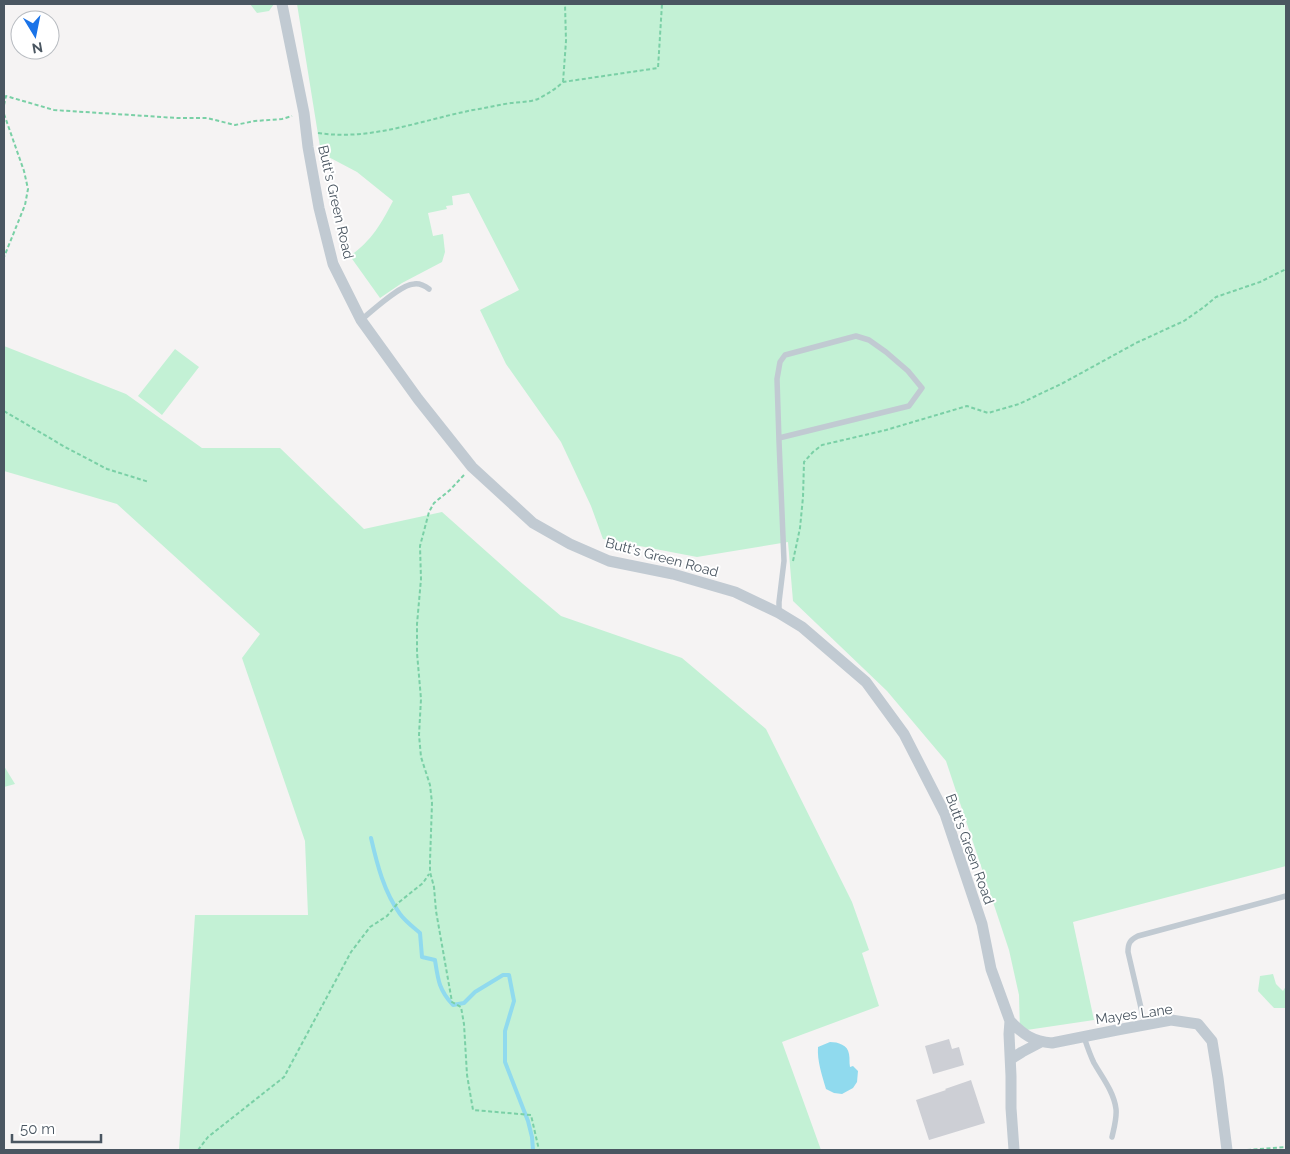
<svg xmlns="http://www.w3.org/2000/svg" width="1290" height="1154" font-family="Raleway,sans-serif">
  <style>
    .green { fill: #c3f1d5 }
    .water { fill: #90daee }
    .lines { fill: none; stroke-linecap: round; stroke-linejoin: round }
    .stream { stroke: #90daee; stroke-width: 4 }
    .building { fill: #cdcfd5 }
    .path { stroke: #7ad0a6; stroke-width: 2; stroke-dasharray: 4 2.5; stroke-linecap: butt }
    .lane { stroke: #c1cad2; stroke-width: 5.5 }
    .street { stroke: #c1cad2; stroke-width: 11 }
    .labels { text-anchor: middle; stroke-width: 4; stroke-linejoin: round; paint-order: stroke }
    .street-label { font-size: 14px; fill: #4a5661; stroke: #fff }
  </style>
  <rect width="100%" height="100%" fill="#f5f3f3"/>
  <!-- green -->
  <path class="green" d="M 250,4 L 274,4 L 269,11 L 257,13 Z
    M 297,4 L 1286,4 L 1286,866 L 1073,922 L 1094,1020 L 1020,1031 L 1019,995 L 1009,950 L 946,761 L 887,691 L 793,601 L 788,542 L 697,557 L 603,539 L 591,506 L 561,442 L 506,364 L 480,310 L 519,290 L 469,193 L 452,196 L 453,205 L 446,206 L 447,209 L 428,213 L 433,236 L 443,234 L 445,252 L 442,262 L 402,283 L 380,298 L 350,256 C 372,240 381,224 393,201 L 357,172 L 321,153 Z
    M 4,346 L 126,394 L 202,448 L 280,448 L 364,529 L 442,512 L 523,584 L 561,616 L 682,658 L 766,729 L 852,902 L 869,950 L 862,953 L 879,1006 L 782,1042 L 821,1150 L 179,1150 L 195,915 L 308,915 L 305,841 L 242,658 L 260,634 L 117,504 L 4,471 Z
    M 175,349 L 199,367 L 162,415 L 138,396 Z
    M 4,766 L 15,784 L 4,787 Z
    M 1273,974 L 1276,984 L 1283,991 L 1286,986 L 1286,1008 L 1274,1008 L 1258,991 L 1260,976 Z"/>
  <!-- water -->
  <path class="water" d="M 830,1042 C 838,1042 848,1045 849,1054 C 850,1059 849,1062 850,1067 L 853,1066 L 858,1071 L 857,1082 L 853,1088 L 842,1094 L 834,1093 L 826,1089 C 822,1075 817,1061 818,1047 Z"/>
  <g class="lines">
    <!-- stream -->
    <path class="stream" d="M 371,838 C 377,864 384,892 400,914 C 405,921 413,927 420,933 L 422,957 L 435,960 C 438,980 439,990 453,1005 L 464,1003 L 475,992 L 503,975 L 509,975 L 514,1001 L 505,1031 L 505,1062 L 528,1121 L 532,1137 L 533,1150"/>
  </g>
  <!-- building -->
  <path class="building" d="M 949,1039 L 952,1049 L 959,1047 L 964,1065 L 933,1074 L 925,1046 Z
    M 971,1080 L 985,1123 L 929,1140 L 916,1100 L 946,1090 L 945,1089 Z"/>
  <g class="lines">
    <!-- path -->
    <path class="path" d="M 563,82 L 566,41 L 565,4
      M 4,105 L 6,96 L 54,110 L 177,118 L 207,118 L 235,125 L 255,121 L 282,119 L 292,116
      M 4,114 L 24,171 L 28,189 L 25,205 L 4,257
      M 318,133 C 371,141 422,120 473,110 C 486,108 498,105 511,103 C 520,102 530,102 538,99 C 547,94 556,89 563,82 L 658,68 L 662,4
      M 4,411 L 65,447 L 107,469 L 149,482
      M 464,475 L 450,490 L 434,503 L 429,512 L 420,546 L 421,579 L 417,624 L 417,653 L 421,699 L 419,735 L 421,757 L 430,785 L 432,803 L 430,861 L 430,872 L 434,887 L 436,911 L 452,1002 L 461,1007 L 464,1024 L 467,1075 L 473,1110 L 531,1115 L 539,1150
      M 793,561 L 800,528 L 803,497 L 804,462 L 813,452 L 822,445 L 886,430 L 967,406 L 988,413 L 1019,404 L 1063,383 L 1136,343 L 1184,321 L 1204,307 L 1216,297 L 1260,282 L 1286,269
      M 198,1150 L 208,1137 L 284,1077 L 351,952 L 370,927 L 387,916 L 398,903 L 423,883 L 429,874
      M 1247,1150 L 1286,1147"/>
    <!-- lane -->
    <path class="lane" d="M 361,320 C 372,311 401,284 414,284 C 420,283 425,286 429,289
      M 779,438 L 909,406 L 922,388 L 908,371 L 886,352 L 869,340 L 856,336 L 785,355 L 780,362 L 777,379 L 779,441 L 784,561 L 779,602 L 779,613
      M 1145,1025 L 1128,952 C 1128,943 1130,940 1138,936 L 1286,896
      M 1084,1037 C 1087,1046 1090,1055 1094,1063 C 1102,1077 1114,1092 1116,1109 C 1117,1118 1114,1128 1112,1137"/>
    <!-- street -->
    <path class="street" d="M 282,4 L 304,113 L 308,147 L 319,208 L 333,264 L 361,320 L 418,399 L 472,467 L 533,523 L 570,544 L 609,561 L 673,574 L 735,592 L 779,613 L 802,627 L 866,682 L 904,734 L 945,814 L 982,924 L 991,969 L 1010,1021 L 1009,1034 L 1011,1076 L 1011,1108 L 1014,1150
      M 1010,1021 C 1024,1035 1032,1041 1052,1043 L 1117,1030 L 1171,1020 L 1198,1024 L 1212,1041 L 1218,1078 L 1227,1150
      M 1011,1059 L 1022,1052 L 1041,1042"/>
  </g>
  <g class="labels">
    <!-- street labels -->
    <g class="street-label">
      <text transform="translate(336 202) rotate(77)" y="5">Butt's Green Road</text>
      <text transform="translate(662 557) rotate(15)" y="5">Butt's Green Road</text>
      <text transform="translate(970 849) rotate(70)" y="5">Butt's Green Road</text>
      <text transform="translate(1134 1014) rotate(-8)" y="5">Mayes Lane</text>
    </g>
  </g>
  <!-- border -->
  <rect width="1290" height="1154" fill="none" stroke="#4a5661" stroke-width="10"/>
  <!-- north arrow -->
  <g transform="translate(35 35) rotate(170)"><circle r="24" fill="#ffffff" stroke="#b7bbc0"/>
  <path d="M0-4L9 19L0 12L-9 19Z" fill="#1a73e8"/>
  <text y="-8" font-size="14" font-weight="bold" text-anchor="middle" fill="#4a5661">N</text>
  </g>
  <!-- scale -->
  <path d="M12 1134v8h89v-8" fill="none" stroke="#4a5661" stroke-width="2.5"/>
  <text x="20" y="1134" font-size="15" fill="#4a5661" stroke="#ffffff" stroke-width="4" paint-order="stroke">50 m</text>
</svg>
